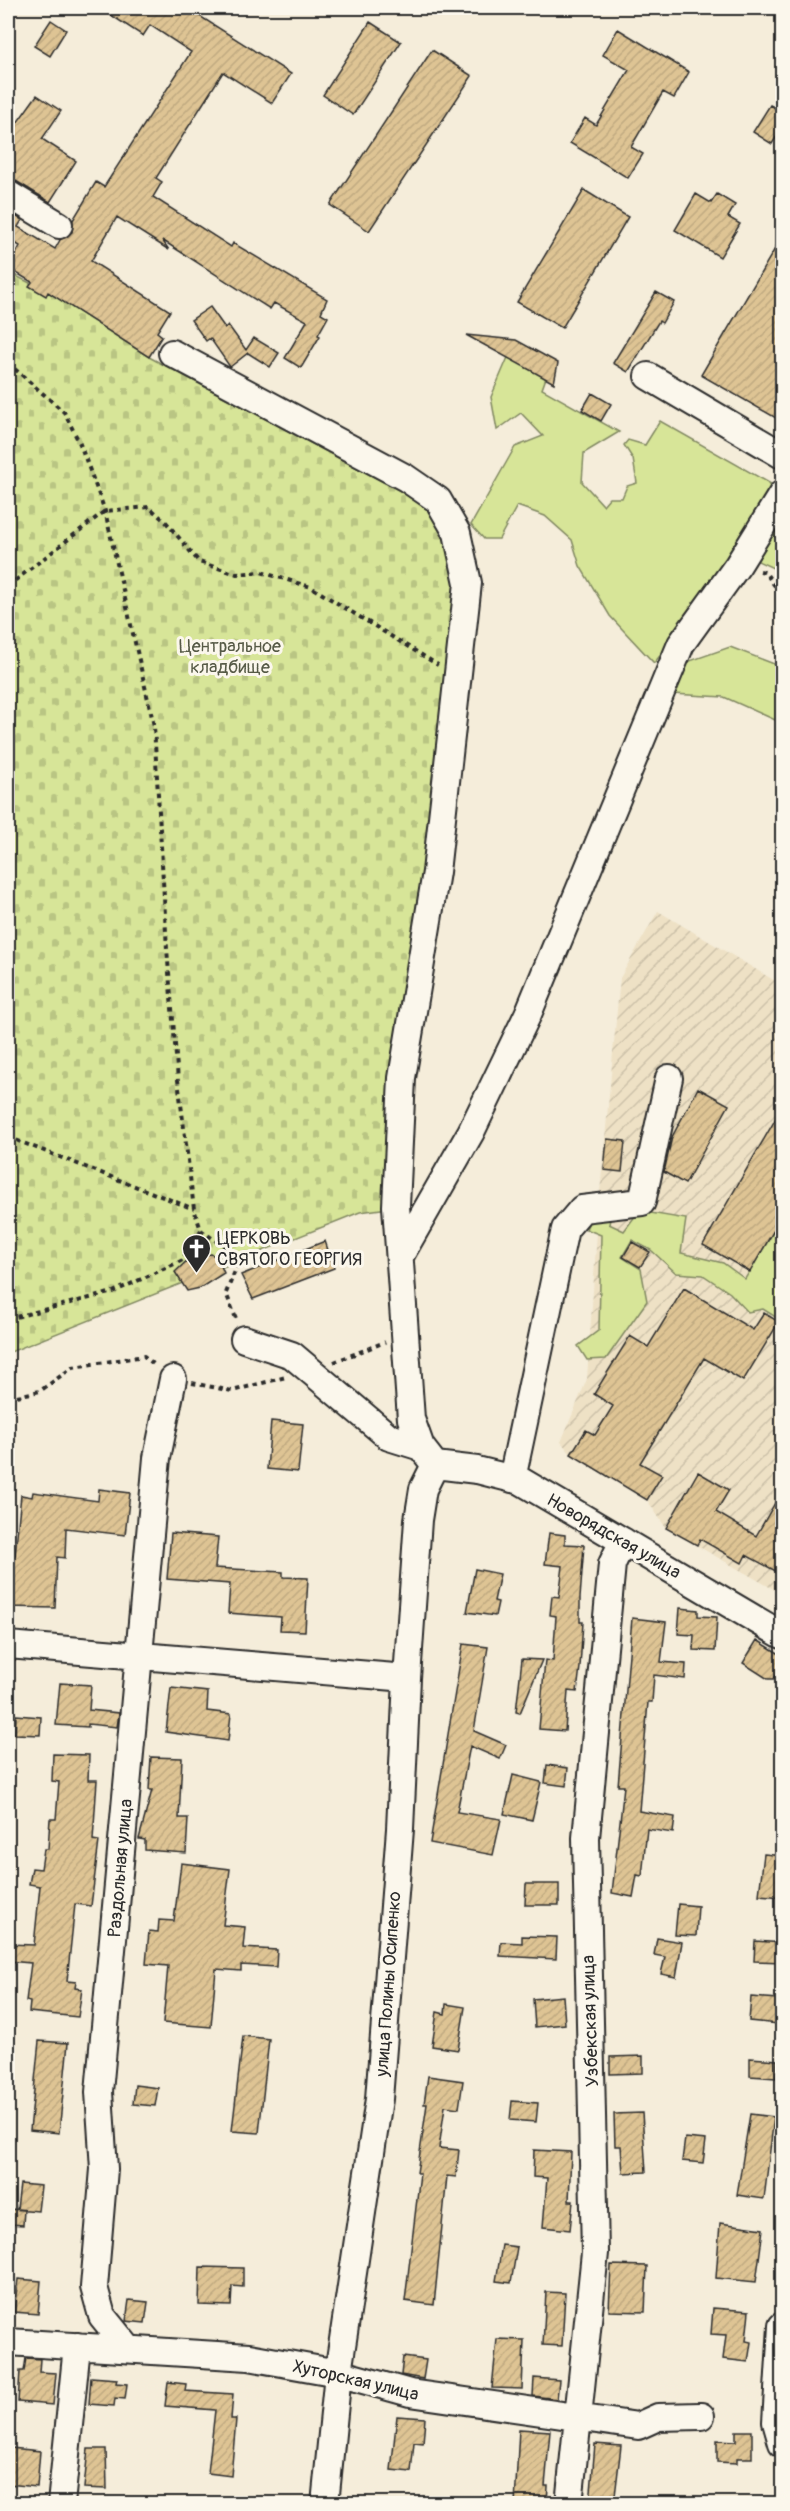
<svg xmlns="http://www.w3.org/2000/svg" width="790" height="2511" font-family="Pangolin,sans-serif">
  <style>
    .industrial { fill: url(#industrial-furrows) }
    .green { fill: #d7e598; stroke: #818862; stroke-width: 1.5 }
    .cemetery { fill: url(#cemetery-stones); stroke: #818862; stroke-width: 1.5 }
    .building { fill: url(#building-hatch); stroke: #2b2b2b; stroke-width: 1.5 }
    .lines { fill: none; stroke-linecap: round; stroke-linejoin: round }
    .minor-casing { stroke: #2b2b2b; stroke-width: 30 }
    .path { stroke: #2b2b2b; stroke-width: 4; stroke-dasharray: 4.5 4.5; stroke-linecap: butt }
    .minor { stroke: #fbf7ec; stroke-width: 26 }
    .labels { text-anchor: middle; stroke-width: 6; stroke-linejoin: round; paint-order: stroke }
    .park-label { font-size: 18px; fill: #565a46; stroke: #fbf7ec }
    .poi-label { font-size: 18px; fill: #2b2b2b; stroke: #fbf7ec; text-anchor: start }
    .street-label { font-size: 18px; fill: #2b2b2b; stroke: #fbf7ec }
  </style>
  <defs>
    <pattern id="industrial-furrows" width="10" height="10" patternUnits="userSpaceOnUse" patternTransform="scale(1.5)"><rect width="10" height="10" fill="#eee1c5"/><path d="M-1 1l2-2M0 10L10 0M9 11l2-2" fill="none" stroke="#ccc1a9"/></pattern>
    <pattern id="cemetery-stones" width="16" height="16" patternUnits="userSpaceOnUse" patternTransform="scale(1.5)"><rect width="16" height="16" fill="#d7e598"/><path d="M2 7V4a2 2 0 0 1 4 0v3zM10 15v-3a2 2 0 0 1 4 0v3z" fill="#b9c583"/></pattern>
    <pattern id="building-hatch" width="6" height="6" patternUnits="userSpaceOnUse" patternTransform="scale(1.5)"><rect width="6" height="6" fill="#dec494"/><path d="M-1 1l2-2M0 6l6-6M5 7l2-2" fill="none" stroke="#bfa980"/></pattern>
  </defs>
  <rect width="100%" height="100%" fill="#f5edda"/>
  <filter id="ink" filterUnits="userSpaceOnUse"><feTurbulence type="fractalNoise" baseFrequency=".0167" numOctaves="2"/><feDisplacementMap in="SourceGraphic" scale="12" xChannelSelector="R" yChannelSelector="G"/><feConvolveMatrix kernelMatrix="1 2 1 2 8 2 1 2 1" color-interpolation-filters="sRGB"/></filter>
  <g filter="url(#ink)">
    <!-- industrial -->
    <path class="industrial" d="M 658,911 L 782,985 L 782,1594 L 666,1528 L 647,1500 L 571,1454 L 561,1442 L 587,1379 L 599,1203 L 620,978 Z"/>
    <!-- green -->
    <path class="green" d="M 509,355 L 547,375 L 542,389 L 619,432 L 584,453 L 582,482 L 603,505 L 609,498 L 622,498 L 627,486 L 637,483 L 633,459 L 624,445 L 628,440 L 645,445 L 660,421 L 778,488 L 682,629 L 654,663 L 610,616 L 580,566 L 572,540 L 545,516 L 517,506 L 499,539 L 484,539 L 471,525 L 515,447 L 543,436 L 521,413 L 497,430 L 491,397 Z
      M 782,507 L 782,572 L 749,557 Z
      M 730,647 L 782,667 L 782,723 L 724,697 L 673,694 L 687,662 Z
      M 595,1208 L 610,1219 L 609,1224 L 624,1231 L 639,1211 L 686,1219 L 681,1253 L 723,1263 L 745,1279 L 782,1218 L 782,1321 L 763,1309 L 748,1312 L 730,1293 L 703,1275 L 676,1273 L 651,1250 L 632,1240 L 622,1257 L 641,1269 L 647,1301 L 606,1359 L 587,1360 L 578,1346 L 599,1330 L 601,1235 L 586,1229 Z"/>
    <!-- cemetery -->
    <path class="cemetery" d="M 8,272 L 50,293 L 149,357 L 397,489 L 436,515 L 460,587 L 415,1066 L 409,1205 L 360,1212 L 8,1353 Z"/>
    <!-- building -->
    <path class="building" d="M 100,8 L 187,8 L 291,74 L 272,103 L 223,72 L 156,178 L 162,182 L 153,197 L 231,247 L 233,243 L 327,299 L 321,313 L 328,317 L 318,335 L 320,336 L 301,368 L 285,358 L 307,321 L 274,303 L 270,309 L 162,240 L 169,250 L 117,217 L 91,261 L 170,311 L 157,332 L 162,336 L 149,357 L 48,292 L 46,296 L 29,286 L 32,282 L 8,268 L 20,246 L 10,240 L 8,243 L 8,211 L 22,220 L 18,227 L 55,249 L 60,240 L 72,232 L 73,220 L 96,182 L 104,187 L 191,52 L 150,25 L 143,36 Z
      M 51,20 L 66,30 L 50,56 L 34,46 Z
      M 370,22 L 401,42 L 353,115 L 323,95 Z
      M 618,29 L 689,72 L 674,98 L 663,92 L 631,147 L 643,154 L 628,178 L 570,143 L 585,118 L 596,125 L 629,70 L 603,55 Z
      M 432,50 L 472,76 L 369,231 L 330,205 Z
      M 37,95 L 61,111 L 42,139 L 76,161 L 50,202 L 16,181 L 8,179 L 8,117 L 17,123 Z
      M 770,105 L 783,112 L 783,127 L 772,144 L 753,132 Z
      M 584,190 L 628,217 L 562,328 L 517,302 Z
      M 696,194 L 711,203 L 717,194 L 735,205 L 728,217 L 740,224 L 720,257 L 675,230 Z
      M 783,235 L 783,422 L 701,375 Z
      M 656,292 L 674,302 L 662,323 L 659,321 L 628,372 L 613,363 Z
      M 210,307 L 225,328 L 228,325 L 246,350 L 254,338 L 279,353 L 270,367 L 248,353 L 230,367 L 210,338 L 206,341 L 191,320 Z
      M 466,335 L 516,340 L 558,363 L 554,383 Z
      M 592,393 L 611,404 L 601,421 L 582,410 Z
      M 698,1088 L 729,1105 L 685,1184 L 664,1172 L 672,1137 Z
      M 783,1106 L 783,1214 L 750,1272 L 703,1245 Z
      M 607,1139 L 625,1141 L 622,1172 L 604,1170 Z
      M 325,1241 L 334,1268 L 253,1299 L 241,1275 Z
      M 632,1242 L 650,1252 L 640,1267 L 623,1257 Z
      M 211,1254 L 217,1257 L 224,1273 L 200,1288 L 187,1291 L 175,1272 L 191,1257 Z
      M 684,1288 L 753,1330 L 764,1313 L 779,1322 L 743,1381 L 704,1358 L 640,1463 L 662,1475 L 647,1500 L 571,1454 L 586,1430 L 595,1435 L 613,1406 L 594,1394 L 630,1336 L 648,1347 Z
      M 271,1421 L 303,1424 L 298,1472 L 267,1469 Z
      M 698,1472 L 729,1490 L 716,1512 L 756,1536 L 783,1489 L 783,1575 L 746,1555 L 742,1563 L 700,1539 L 697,1545 L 666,1528 Z
      M 99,1489 L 130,1493 L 125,1535 L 66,1528 L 65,1558 L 57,1557 L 55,1608 L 8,1607 L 8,1555 L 15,1555 L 21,1495 L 32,1497 L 33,1492 L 98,1501 Z
      M 171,1533 L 218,1537 L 215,1568 L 283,1572 L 283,1577 L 308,1578 L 305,1631 L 280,1630 L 281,1617 L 228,1613 L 230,1584 L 167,1579 Z
      M 549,1533 L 565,1535 L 565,1544 L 584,1545 L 580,1598 L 580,1622 L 583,1622 L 580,1667 L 577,1692 L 568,1691 L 565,1731 L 539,1729 L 545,1660 L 553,1661 L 556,1616 L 550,1615 L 552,1596 L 559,1597 L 563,1566 L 545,1564 Z
      M 475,1569 L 500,1574 L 494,1601 L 498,1602 L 495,1616 L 467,1612 Z
      M 680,1608 L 698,1610 L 698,1616 L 717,1617 L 715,1651 L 693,1650 L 694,1635 L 678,1634 Z
      M 632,1618 L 666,1622 L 661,1662 L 686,1664 L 685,1679 L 654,1675 L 652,1702 L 648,1702 L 639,1811 L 675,1817 L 673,1833 L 647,1829 L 642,1876 L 637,1875 L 633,1897 L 612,1893 L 624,1786 L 618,1786 Z
      M 757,1640 L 783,1656 L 783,1665 L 774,1679 L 768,1679 L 743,1663 Z
      M 463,1644 L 488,1647 L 474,1731 L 506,1745 L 500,1759 L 470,1746 L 457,1812 L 501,1819 L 493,1855 L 430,1843 Z
      M 522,1659 L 542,1660 L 520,1713 L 516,1712 Z
      M 60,1683 L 91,1685 L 89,1710 L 119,1713 L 117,1727 L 88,1724 L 88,1727 L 56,1725 Z
      M 171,1688 L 208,1692 L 207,1711 L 231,1714 L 228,1741 L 166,1732 Z
      M 16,1715 L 41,1717 L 40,1735 L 15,1734 Z
      M 53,1754 L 89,1755 L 88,1780 L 97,1780 L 93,1840 L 99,1841 L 91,1906 L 75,1904 L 67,1981 L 76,1982 L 75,1988 L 82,1989 L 78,2017 L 29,2012 L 30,2002 L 26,2001 L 31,1963 L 8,1961 L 8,1944 L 34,1945 L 40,1886 L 29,1884 L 32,1868 L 41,1869 L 44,1849 L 48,1849 L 50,1819 L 56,1819 L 59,1782 L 52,1781 Z
      M 151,1757 L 182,1758 L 179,1818 L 188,1818 L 186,1853 L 145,1850 L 145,1840 L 139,1839 L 152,1790 L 149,1790 Z
      M 547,1765 L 568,1768 L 566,1786 L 545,1783 Z
      M 513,1775 L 541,1782 L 532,1820 L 504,1814 Z
      M 764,1854 L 783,1856 L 783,1897 L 759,1895 Z
      M 181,1863 L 230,1869 L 223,1925 L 245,1927 L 243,1948 L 277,1950 L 276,1967 L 241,1965 L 241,1971 L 216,1969 L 211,2027 L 163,2023 L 168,1966 L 146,1964 L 149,1931 L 158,1932 L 159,1920 L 174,1921 Z
      M 526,1884 L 559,1884 L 559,1905 L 525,1905 Z
      M 678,1904 L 698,1906 L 696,1936 L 675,1935 Z
      M 522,1936 L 557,1937 L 556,1959 L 500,1956 L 501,1942 L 522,1943 Z
      M 657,1938 L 682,1942 L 676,1977 L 661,1974 L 665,1957 L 654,1955 Z
      M 755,1941 L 783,1943 L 783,1962 L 754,1961 Z
      M 563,1996 L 565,2024 L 535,2027 L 533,1999 Z
      M 751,1997 L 779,1999 L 778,2024 L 749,2021 Z
      M 446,2004 L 465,2007 L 458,2050 L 432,2046 L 437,2012 L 445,2014 Z
      M 243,2036 L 269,2039 L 259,2133 L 232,2131 Z
      M 39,2041 L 68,2043 L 59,2133 L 30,2130 Z
      M 643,2056 L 643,2073 L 610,2074 L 610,2057 Z
      M 750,2058 L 777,2060 L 776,2078 L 750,2076 Z
      M 428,2076 L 463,2081 L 459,2108 L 445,2106 L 439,2148 L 459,2150 L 456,2177 L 447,2176 L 434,2305 L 405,2301 L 420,2173 L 417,2173 L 427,2104 L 424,2104 Z
      M 135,2085 L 158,2088 L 155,2106 L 133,2104 Z
      M 512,2101 L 538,2103 L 536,2122 L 510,2120 Z
      M 642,2113 L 646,2172 L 623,2173 L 621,2146 L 615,2146 L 614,2114 Z
      M 750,2114 L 774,2117 L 764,2199 L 737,2195 Z
      M 685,2138 L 706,2140 L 703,2163 L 682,2161 Z
      M 534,2150 L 571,2152 L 569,2201 L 573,2201 L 570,2230 L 543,2227 L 547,2178 L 533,2177 Z
      M 20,2184 L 41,2186 L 38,2211 L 17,2209 Z
      M 8,2209 L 24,2210 L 23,2225 L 8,2224 Z
      M 720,2223 L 763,2229 L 756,2282 L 716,2278 Z
      M 502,2245 L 517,2247 L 511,2283 L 496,2281 Z
      M 611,2265 L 647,2266 L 645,2312 L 609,2311 Z
      M 200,2267 L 243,2268 L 243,2287 L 232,2286 L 231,2306 L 199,2305 Z
      M 18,2279 L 41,2281 L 38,2314 L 14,2312 Z
      M 546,2292 L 565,2293 L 562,2346 L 543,2345 Z
      M 129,2300 L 148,2302 L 145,2323 L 126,2321 Z
      M 713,2308 L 749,2311 L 746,2341 L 751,2342 L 748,2362 L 723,2359 L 726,2335 L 711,2334 Z
      M 497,2339 L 524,2340 L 522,2389 L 492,2388 Z
      M 403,2357 L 426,2360 L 423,2379 L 401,2375 Z
      M 26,2358 L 40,2359 L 39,2372 L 56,2373 L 53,2405 L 18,2402 L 20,2371 L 24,2371 Z
      M 91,2377 L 117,2379 L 116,2383 L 127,2384 L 125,2399 L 115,2398 L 114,2406 L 89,2404 Z
      M 534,2378 L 559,2380 L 557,2399 L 533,2396 Z
      M 168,2382 L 186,2384 L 185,2391 L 233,2394 L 231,2419 L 236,2419 L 231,2476 L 208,2473 L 215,2410 L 165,2406 Z
      M 397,2416 L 425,2418 L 423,2443 L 414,2442 L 411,2472 L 391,2470 Z
      M 519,2429 L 550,2431 L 545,2486 L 548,2486 L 547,2504 L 515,2504 Z
      M 736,2431 L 752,2431 L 752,2458 L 737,2458 L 737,2463 L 717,2462 L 717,2440 L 736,2441 Z
      M 595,2444 L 621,2446 L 614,2504 L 590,2504 Z
      M 11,2448 L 40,2451 L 37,2487 L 8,2484 Z
      M 88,2449 L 106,2449 L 107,2489 L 84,2488 Z"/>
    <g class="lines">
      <defs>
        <path id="minor" d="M 8,194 L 59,225
          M 172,353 L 406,478 L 438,500 L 457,533 L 468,583 L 436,872 L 402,1078 L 396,1206 L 411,1419 L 421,1447 L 435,1465
          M 648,376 L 782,455
          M 400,1256 L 471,1132 L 528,1014 L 681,644 L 738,565 L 782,494
          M 244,1339 L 292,1355 L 389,1437 L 421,1447
          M 435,1465 L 477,1470 L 521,1481 L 782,1635
          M 512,1479 L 565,1229 L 582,1209 L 642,1202 L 669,1078
          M 8,1645 L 407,1678
          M 782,2326 L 776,2422 L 782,2443
          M 8,2342 L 249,2357 L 338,2373 L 410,2393 L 638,2426 L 658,2417 L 701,2416
          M 128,2348 L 102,2316 L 94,2287 L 104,2169 L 99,2092 L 157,1458 L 173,1379
          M 61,2504 L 77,2346
          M 325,2504 L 338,2373 L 379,2099 L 400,1829 L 407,1678 L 418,1520 L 423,1489 L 435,1465
          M 569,2504 L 595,2253 L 586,1838 L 612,1564 L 623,1541"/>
      </defs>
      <!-- minor casing -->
      <use href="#minor" class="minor-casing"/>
      <!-- path -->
      <path class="path" d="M 8,363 L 64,412 L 80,444 L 105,511 L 154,726 L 167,949 L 178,1080 L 194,1209 L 201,1230 L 240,1259 L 226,1293 L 237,1321
        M 760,571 L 765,572 L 782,596
        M 8,586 L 105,511 L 149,507 L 166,522 L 199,562 L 237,574 L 261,572 L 311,587 L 438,665
        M 8,1137 L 194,1209
        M 8,1319 L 113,1292 L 181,1261 L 201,1230
        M 334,1362 L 385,1342
        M 192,1383 L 232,1391 L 286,1377
        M 8,1398 L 40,1391 L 73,1367 L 144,1356 L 156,1366"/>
      <!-- minor -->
      <use href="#minor" class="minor"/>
    </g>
  </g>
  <!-- icons -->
  <defs>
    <symbol id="church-pin" viewBox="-11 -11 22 30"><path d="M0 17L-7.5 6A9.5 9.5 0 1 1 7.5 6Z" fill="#2b2b2b" stroke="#fbf7ec"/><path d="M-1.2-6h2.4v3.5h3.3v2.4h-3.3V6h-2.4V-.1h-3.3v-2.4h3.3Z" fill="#fff"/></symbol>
  </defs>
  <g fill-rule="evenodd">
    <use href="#church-pin" x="180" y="1232" width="33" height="45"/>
  </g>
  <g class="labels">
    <!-- park labels -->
    <g class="park-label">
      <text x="230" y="652">Центральное<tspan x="230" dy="21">кладбище</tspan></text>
    </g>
    <!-- poi labels -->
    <g class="poi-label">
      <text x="217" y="1244">ЦЕРКОВЬ<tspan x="217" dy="21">СВЯТОГО ГЕОРГИЯ</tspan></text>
    </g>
    <!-- street labels -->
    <g class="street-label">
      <text transform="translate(614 1536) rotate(30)" y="6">Новорядская улица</text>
      <text transform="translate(120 1868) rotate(-85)" y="6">Раздольная улица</text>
      <text transform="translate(388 1984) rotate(-86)" y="6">улица Полины Осипенко</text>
      <text transform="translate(590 2021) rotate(-92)" y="6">Узбекская улица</text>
      <text transform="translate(356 2380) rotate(13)" y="6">Хуторская улица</text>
    </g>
  </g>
  <!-- margin -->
  <rect width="790" height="2511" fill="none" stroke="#fbf7ec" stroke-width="30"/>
  <rect x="15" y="15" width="760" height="2481" fill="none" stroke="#2b2b2b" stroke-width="2" filter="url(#ink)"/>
</svg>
